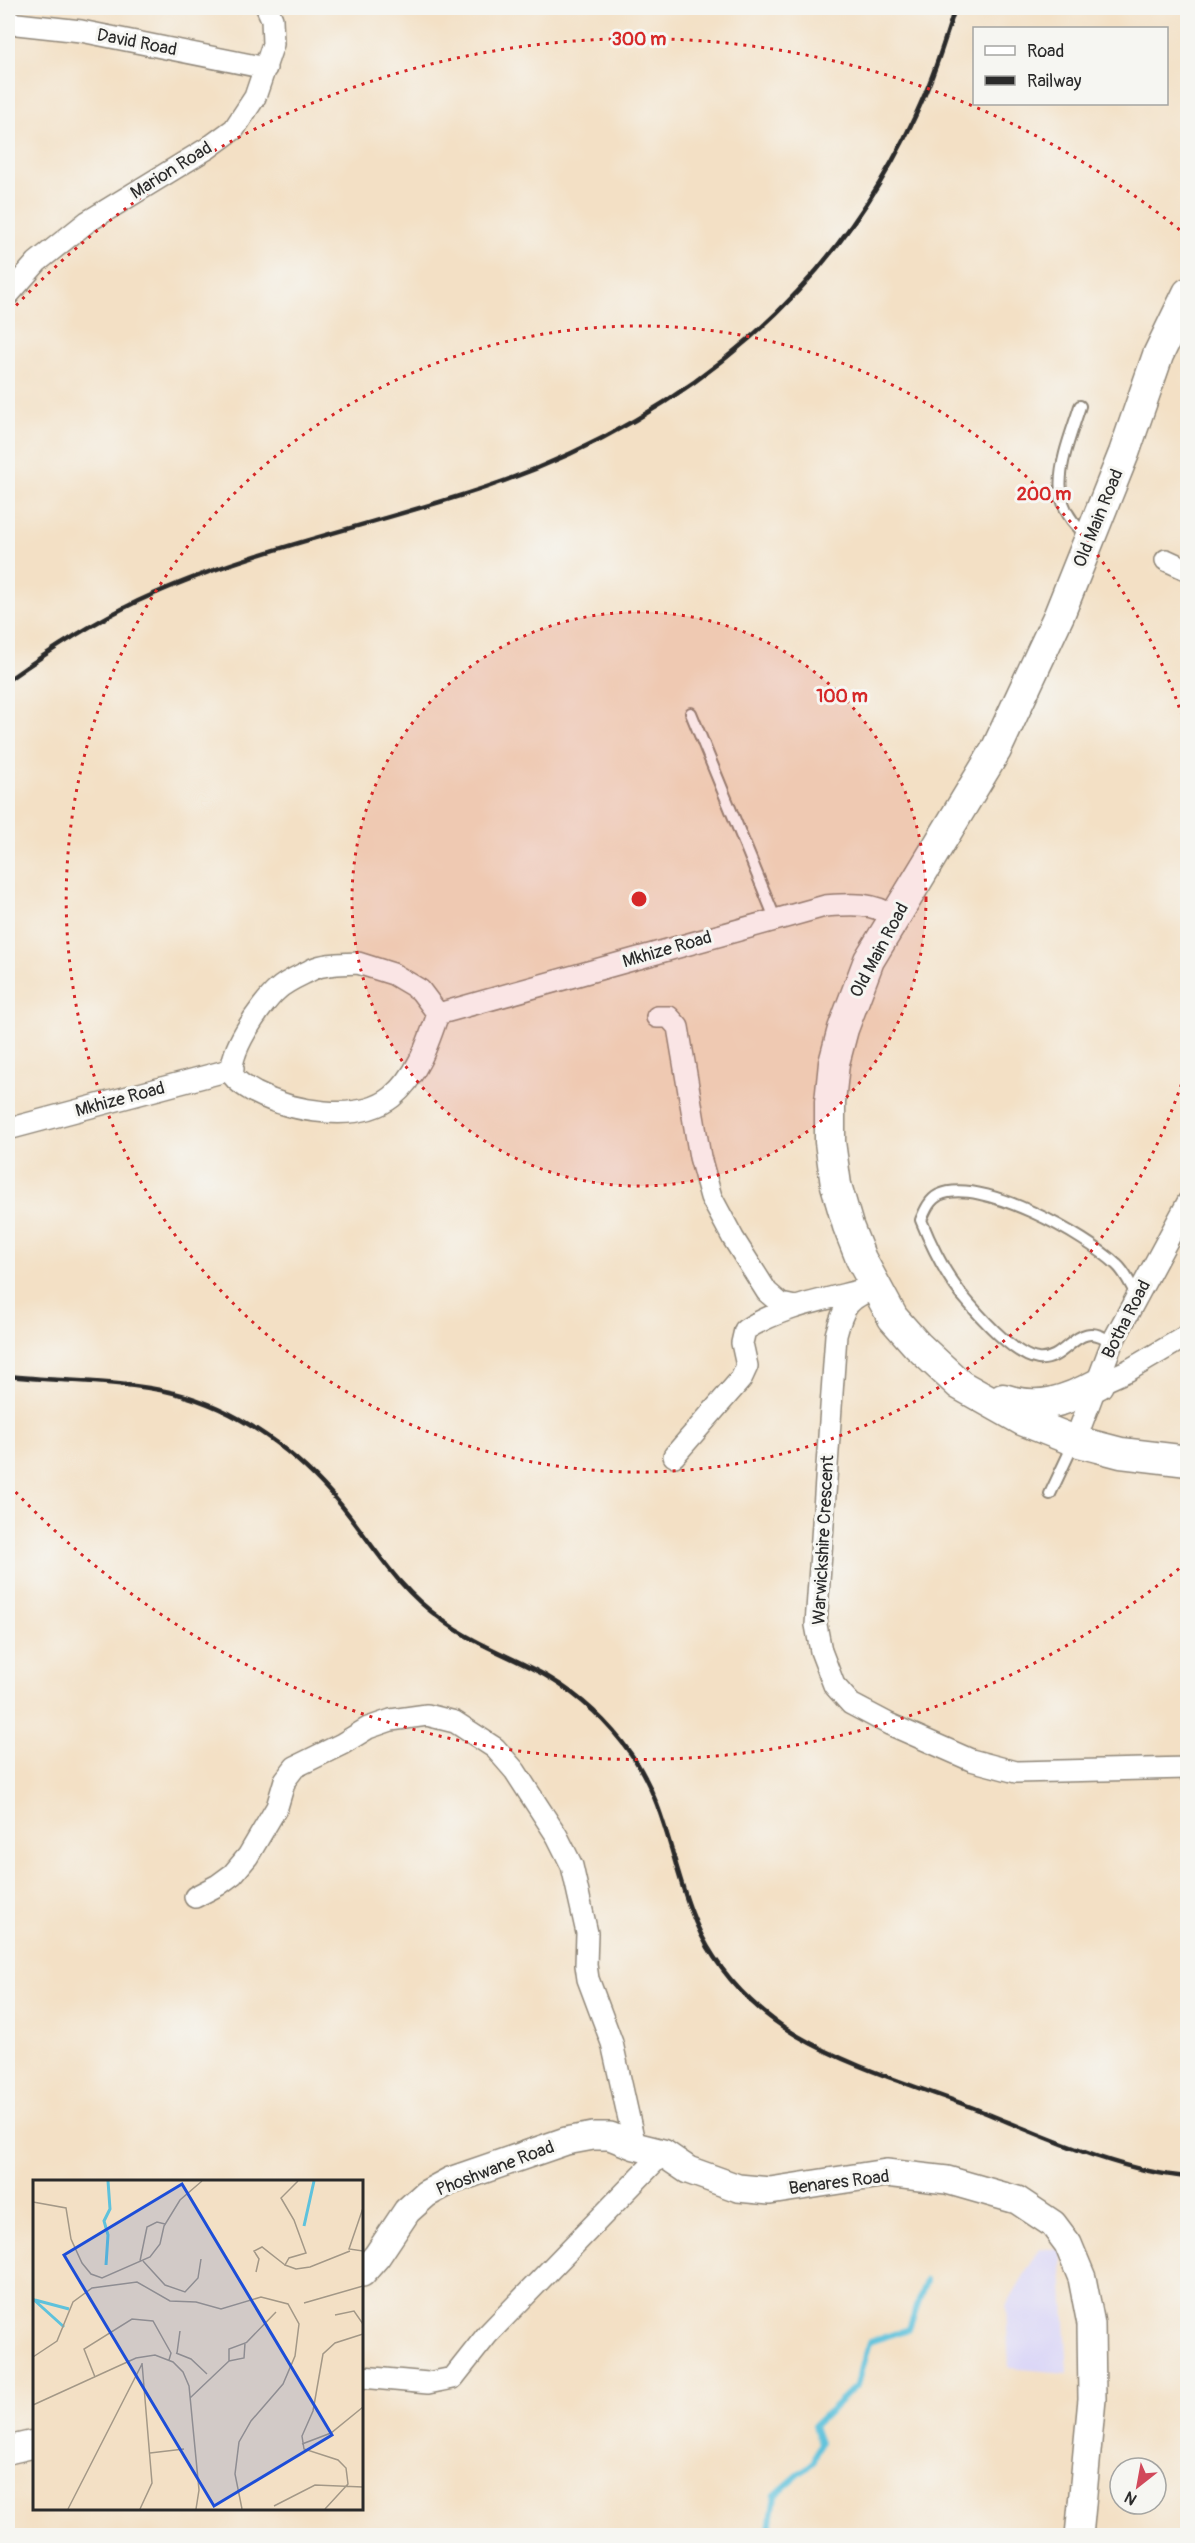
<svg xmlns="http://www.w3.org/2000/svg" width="1195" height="2543" font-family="Pangolin,sans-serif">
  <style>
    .built { fill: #dad6f7 }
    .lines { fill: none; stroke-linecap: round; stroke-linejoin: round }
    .stream { stroke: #5ec2dc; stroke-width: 6 }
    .service-casing { stroke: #8f8678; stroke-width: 14 }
    .minor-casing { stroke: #8f8678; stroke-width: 24 }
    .tertiary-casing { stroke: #8f8678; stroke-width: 30 }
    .secondary-casing { stroke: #8f8678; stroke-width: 33 }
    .service { stroke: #fff; stroke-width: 10 }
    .minor { stroke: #fff; stroke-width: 21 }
    .tertiary { stroke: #fff; stroke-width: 27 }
    .secondary { stroke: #fff; stroke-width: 30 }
    .rail { stroke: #2b2b2b; stroke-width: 4.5 }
    .ring { fill: none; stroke: #d62828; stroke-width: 3; stroke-dasharray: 3 6 }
    .labels { text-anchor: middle; stroke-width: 6; stroke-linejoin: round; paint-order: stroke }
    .street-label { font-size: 18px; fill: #2b2b2b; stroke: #f6f6f2 }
    .inset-river { fill: none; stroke: #5ec2dc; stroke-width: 3 }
    .inset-road { fill: none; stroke: #a39887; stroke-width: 1.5 }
    .view { fill: #1d4ed8; fill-opacity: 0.15; stroke: #1d4ed8; stroke-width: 3 }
    .inset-edge { fill: none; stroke: #2b2b2b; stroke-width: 3 }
    .centre { fill: #d62828; stroke: #f6f6f2; stroke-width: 3 }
    .ring-label { font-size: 18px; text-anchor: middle; font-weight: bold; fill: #d62828; stroke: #f6f6f2; stroke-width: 6; stroke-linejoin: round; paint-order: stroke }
  </style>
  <rect width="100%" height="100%" fill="#f6f6f2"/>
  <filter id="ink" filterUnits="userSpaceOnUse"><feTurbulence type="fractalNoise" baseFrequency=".0167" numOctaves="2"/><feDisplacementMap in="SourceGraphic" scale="12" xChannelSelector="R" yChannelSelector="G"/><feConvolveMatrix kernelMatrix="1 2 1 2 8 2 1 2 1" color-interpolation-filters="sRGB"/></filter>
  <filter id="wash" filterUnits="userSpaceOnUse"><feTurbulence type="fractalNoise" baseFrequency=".008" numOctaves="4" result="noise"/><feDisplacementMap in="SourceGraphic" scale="24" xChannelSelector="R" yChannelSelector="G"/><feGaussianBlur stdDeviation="1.35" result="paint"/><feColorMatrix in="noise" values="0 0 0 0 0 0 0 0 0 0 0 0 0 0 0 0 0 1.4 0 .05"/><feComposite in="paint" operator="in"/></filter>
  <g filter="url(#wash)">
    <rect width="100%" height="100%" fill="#f3e0c5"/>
    <!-- built -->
    <path class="built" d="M 1040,2248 L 1061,2250 L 1068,2373 L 1009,2368 L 1006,2306 Z"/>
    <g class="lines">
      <!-- stream -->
      <path class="stream" d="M 769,2536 L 775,2495 L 814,2461 L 820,2443 L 814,2426 L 857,2385 L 869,2342 L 909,2329 L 926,2280"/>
    </g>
  </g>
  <g filter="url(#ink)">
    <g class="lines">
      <defs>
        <path id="service" d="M 1080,406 C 1066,451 1040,503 1089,536
          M 691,713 L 775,918
          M 1112,1343 C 1076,1315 1069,1362 1038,1359 C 1014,1356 976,1312 961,1294 C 945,1273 931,1245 921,1220 C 925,1211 929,1200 939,1195 C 980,1176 1087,1236 1117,1265 C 1126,1273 1131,1286 1137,1296
          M 1050,1494 L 1074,1443"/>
        <path id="minor" d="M 8,23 L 81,31 L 266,68
          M 8,295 L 37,262 L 87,222 L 208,148 L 234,129 L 255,97 L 273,44 L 272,19 L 267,8
          M 1166,560 L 1188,570
          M 358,963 L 393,974 L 420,990 L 438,1014 C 428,1043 417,1077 392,1097 C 358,1124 291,1111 256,1093 C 249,1089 239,1084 234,1077 C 223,1058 262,1003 277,990 C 286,981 302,975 313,969 C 326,963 343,964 358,963 Z
          M 438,1014 L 825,906 C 852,904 872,902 895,917
          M 657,1017 L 669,1017 L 678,1027 L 700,1157 L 711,1197 L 733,1238 L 767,1292 L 781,1304 L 795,1307
          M 8,1129 L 233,1069
          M 877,1289 C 848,1296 843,1308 836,1335 L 816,1625 L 821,1651 L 834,1685 L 851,1704 L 889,1724 L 971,1760 L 1016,1772 L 1188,1768
          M 1098,1384 L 1129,1370 L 1188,1335
          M 1075,1441 L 1112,1343 L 1188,1202
          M 674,1456 L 741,1379 L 747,1366 L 742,1343 L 745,1330 C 781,1307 823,1300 863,1290
          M 195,1897 L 218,1885 L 233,1874 L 248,1856 L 277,1807 L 285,1780 L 295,1767 L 342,1744 L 368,1728 L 391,1720 L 427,1715 L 455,1722 L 495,1748 L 515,1771 L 557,1836 L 572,1866 L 587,1933 L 586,1965 L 588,1979 L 612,2043 L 635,2146
          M 362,2377 L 428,2383 L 453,2378 L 487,2335 L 663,2153"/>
        <path id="tertiary" d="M 362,2273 L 377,2256 L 407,2211 L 426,2194 L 450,2181 L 566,2141 L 593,2136 L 610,2136 L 635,2146 L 663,2153 L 688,2170 L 738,2188 L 770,2191 L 886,2173 L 947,2180 L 1017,2200 L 1053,2224 L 1068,2244 L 1082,2278 L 1091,2324 L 1092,2399 L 1079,2536
          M 8,2450 L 34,2444"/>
        <path id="secondary" d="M 1188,293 L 1158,355 L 1124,453 L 1059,615 L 996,750 L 869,960 L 843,1029 L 834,1063 L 830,1102 L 830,1142 L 836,1185 L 848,1226 L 861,1259 L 893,1318 L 917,1345 L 960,1385 L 1022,1420 L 1075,1441 L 1121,1453 L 1188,1461
          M 1003,1399 C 1039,1411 1066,1401 1098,1384"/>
      </defs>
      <!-- service casing -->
      <use href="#service" class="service-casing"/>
      <!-- minor casing -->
      <use href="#minor" class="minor-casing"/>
      <!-- tertiary casing -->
      <use href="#tertiary" class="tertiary-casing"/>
      <!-- secondary casing -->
      <use href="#secondary" class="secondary-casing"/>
      <!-- service -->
      <use href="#service" class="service"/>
      <!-- minor -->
      <use href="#minor" class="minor"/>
      <!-- tertiary -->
      <use href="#tertiary" class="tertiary"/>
      <!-- secondary -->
      <use href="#secondary" class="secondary"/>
      <!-- rail -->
      <path class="rail" d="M 8,680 C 49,651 92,623 138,601 C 249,549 372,526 487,487 C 685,419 842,290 925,94 C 937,66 946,37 955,8
        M 8,1376 C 63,1382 119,1380 174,1393 C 240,1409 299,1454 341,1505 C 375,1547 396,1587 441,1619 C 473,1644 513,1657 548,1677 C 580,1696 609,1723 631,1754 C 674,1815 673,1895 714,1957 C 734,1988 764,2016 796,2035 C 850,2067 913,2085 971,2107 C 1037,2133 1118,2172 1188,2177"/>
    </g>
  </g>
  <!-- distance rings -->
  <circle cx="639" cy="899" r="287" fill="#d62828" fill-opacity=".12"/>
  <g class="ring">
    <circle cx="639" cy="899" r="287"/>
    <path d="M1187 1067A573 573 0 1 1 1187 731"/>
    <path d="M1186 1563A860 860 0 0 1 10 1486M10 312A860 860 0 0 1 1186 235"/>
  </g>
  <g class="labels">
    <!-- street labels -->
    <g class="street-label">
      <text transform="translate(137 42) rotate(11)" y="6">David Road</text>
      <text transform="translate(171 170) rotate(-32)" y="6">Marion Road</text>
      <text transform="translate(1098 518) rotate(-68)" y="6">Old Main Road</text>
      <text transform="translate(667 949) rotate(-16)" y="6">Mkhize Road</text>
      <text transform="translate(879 950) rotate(-62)" y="6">Old Main Road</text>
      <text transform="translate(120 1099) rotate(-15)" y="6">Mkhize Road</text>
      <text transform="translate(1126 1319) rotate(-63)" y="6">Botha Road</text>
      <text transform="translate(823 1540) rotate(-87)" y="6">Warwickshire Crescent</text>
      <text transform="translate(495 2168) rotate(-21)" y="6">Phoshwane Road</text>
      <text transform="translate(839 2182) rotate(-7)" y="6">Benares Road</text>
    </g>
  </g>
  <!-- overview -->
  <g transform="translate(33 2180)">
    <rect width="330" height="330" fill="#f3e0c5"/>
    <path class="inset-river" d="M 271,46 L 281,1M 73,85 L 75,55 L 71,41 L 77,29 L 75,1M 0,119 L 31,147M 2,120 L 36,129"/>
    <path class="inset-road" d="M 265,1 L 248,18 L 261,40 L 273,73 L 256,78 L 252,85 L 263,89 L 277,87 L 317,71M 0,22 L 33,28 L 38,59 L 49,83 L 58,94 L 69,98 L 117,77 L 127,64 L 131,46 L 147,20 L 169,1M 330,28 L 316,69 L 330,71M 107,81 L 114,47 L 124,42 L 132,44M 110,81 L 132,105 L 152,112 L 165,98 L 168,79M 223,92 L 226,79 L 221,71 L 229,67 L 252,85M 271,123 L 330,106M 302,135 L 321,131 L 330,144M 213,163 L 243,132M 143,173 L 158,179 L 174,194M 144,173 L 147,151M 0,177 L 24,161 L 40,122 L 59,108 L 104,102 L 137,121 L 163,122 L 188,129 L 228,117 L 255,124 L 266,144 L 262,176 L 250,204 L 218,241 L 206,262 L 202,294 L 209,329M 62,197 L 51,169 L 99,139 L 120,141 L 138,173 L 136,180M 157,218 L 196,181 L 196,169 L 212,163 L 211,178 L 196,181M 0,225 L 103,178 L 122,175 L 140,182 L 150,192 L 156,206 L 166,310 L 163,329M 269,264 L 298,253 L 330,227M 117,273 L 151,269M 241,326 L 282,305 L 330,307M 35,329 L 109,184M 107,329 L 119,303 L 109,183M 292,329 L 315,304 L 313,288 L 305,280 L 271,269 L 269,256 L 280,231 L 290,174 L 302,163 L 330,154"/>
    <path class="view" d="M 149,4 L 299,255 L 181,326 L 31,75 Z"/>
    <rect width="330" height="330" class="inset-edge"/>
  </g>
  <circle cx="639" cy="899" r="9" class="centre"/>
  <g class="ring-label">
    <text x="639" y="45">300 m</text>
    <text x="1044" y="500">200 m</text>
    <text x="842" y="702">100 m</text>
  </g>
  <!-- margin -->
  <rect width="1195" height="2543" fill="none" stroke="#f6f6f2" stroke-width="30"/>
  <!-- legend -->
  <rect x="973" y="27" width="195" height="78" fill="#f6f6f2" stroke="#a5a5a2" stroke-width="1.5"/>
  <rect x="985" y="46" width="30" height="9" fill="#ffffff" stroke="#a5a5a2" stroke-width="1.5"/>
  <text x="1027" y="57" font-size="18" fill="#2b2b2b">Road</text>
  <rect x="985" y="76" width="30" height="9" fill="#2b2b2b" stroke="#a5a5a2" stroke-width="1.5"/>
  <text x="1027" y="87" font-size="18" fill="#2b2b2b">Railway</text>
  <!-- north arrow -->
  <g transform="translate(1138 2486) rotate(211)"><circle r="28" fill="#f6f6f2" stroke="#a5a5a2" stroke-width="1.5"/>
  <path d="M0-4.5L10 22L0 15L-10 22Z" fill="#d1495b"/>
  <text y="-9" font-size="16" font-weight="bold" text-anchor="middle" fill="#2b2b2b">N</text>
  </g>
</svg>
